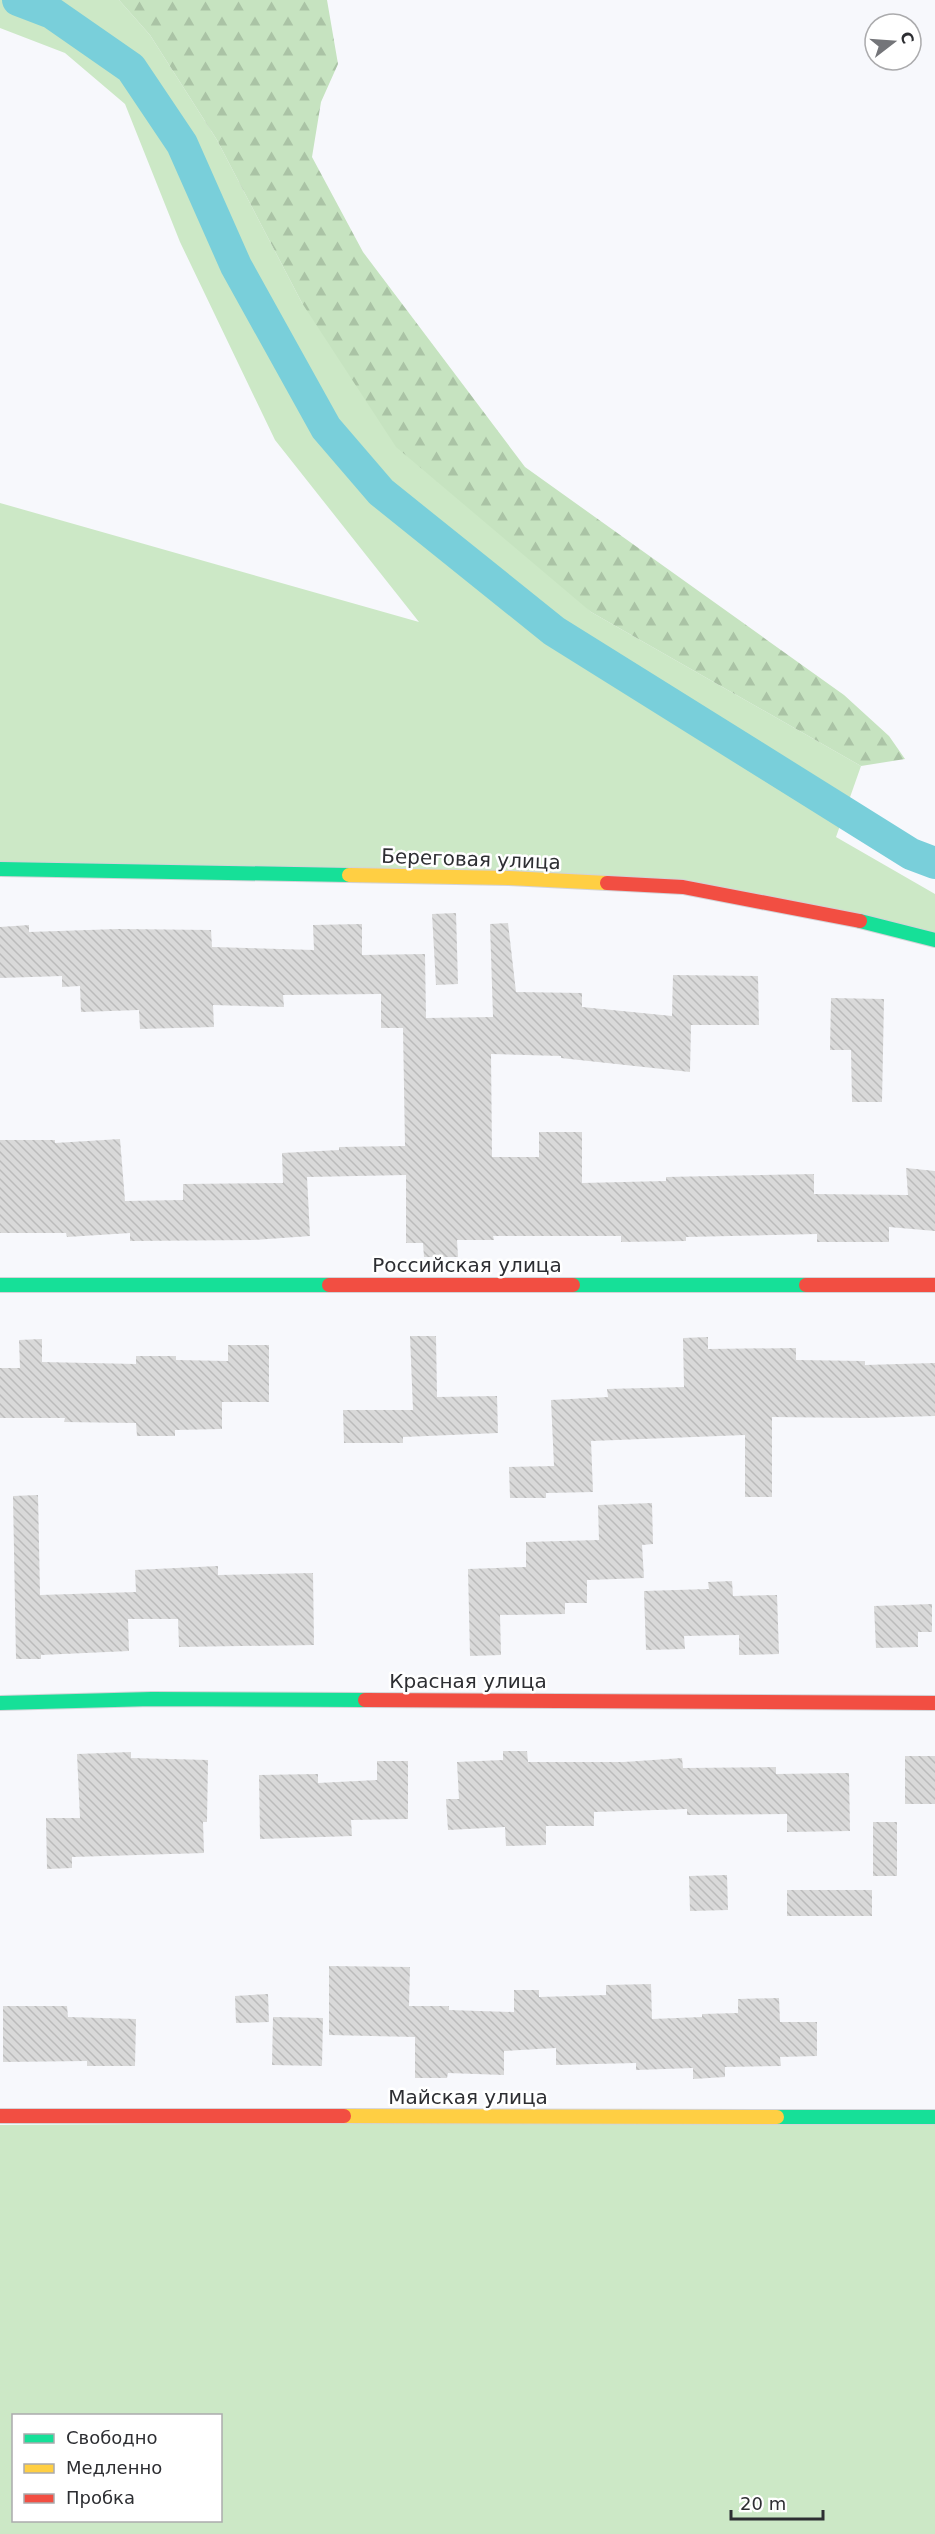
<svg xmlns="http://www.w3.org/2000/svg" width="935" height="2534" font-family="'DejaVu Sans',sans-serif">
  <style>
    .green { fill: #cce8c6; fill-rule: evenodd }
    .forest { fill: url(#forest-firs) }
    .lines { fill: none; stroke-linecap: round; stroke-linejoin: round }
    .canal { stroke: #79cfda; stroke-width: 32 }
    .building { fill: url(#building-back-hatch) }
    .fast-casing { stroke: #d3d3d7; stroke-width: 16 }
    .slow-casing { stroke: #d3d3d7; stroke-width: 16 }
    .jam-casing { stroke: #d3d3d7; stroke-width: 16 }
    .fast { stroke: #16e098; stroke-width: 14 }
    .slow { stroke: #ffcf43; stroke-width: 14 }
    .jam { stroke: #f24e42; stroke-width: 14 }
    .labels { text-anchor: middle; stroke-width: 5; stroke-linejoin: round; paint-order: stroke }
    .street-label { font-size: 20px; fill: #2d2e32; stroke: #fff }
  </style>
  <defs>
    <pattern id="forest-firs" width="22" height="20" patternUnits="userSpaceOnUse" patternTransform="scale(1.5)"><rect width="22" height="20" fill="#c6e3c0"/><path d="M5 1l3.5 6h-7zM16 11l3.5 6h-7z" fill="#aac3a5"/></pattern>
    <pattern id="building-back-hatch" width="6" height="6" patternUnits="userSpaceOnUse" patternTransform="scale(1.5)"><rect width="6" height="6" fill="#d9d9d9"/><path d="M-1 5l2 2M0 0l6 6M5-1l2 2" fill="none" stroke="#bbb"/></pattern>
  </defs>
  <rect width="100%" height="100%" fill="#f7f8fc"/>
  <!-- green -->
  <path class="green" d="M 0,0 L 119,0 L 150,35 L 217,140 L 302,303 L 591,612 L 861,766 L 836,837 L 935,894 L 935,940 L 683,887 L 0,869 L 0,503 L 419,622 L 275,440 L 180,242 L 125,104 L 65,53 L 0,28 Z
    M 935,2119 L 935,2534 L 0,2534 L 0,2125 ZM 14,2416 L 220,2416 L 220,2520 L 14,2520 Z"/>
  <!-- forest -->
  <path class="forest" d="M 119,0 L 327,0 L 338,64 L 321,102 L 312,157 L 363,252 L 525,467 L 844,695 L 889,736 L 905,759 L 861,766 L 591,612 L 396,447 L 302,303 L 217,140 L 150,35 Z"/>
  <g class="lines">
    <!-- canal -->
    <path class="canal" d="M 18,0 L 52,13 L 131,68 L 182,144 L 236,266 L 326,428 L 381,492 L 554,631 L 911,854 L 935,863"/>
  </g>
  <!-- building -->
  <path class="building" d="M 456,913 L 458,984 L 436,985 L 432,914 Z
    M 508,923 L 516,992 L 582,993 L 582,1007 L 672,1016 L 673,975 L 758,976 L 759,1025 L 691,1025 L 690,1072 L 561,1058 L 561,1056 L 491,1054 L 492,1157 L 539,1157 L 539,1132 L 582,1132 L 582,1183 L 666,1181 L 666,1177 L 814,1174 L 814,1194 L 908,1195 L 906,1168 L 935,1171 L 935,1231 L 889,1227 L 889,1242 L 817,1242 L 817,1234 L 686,1237 L 686,1241 L 621,1242 L 621,1236 L 493,1236 L 494,1240 L 457,1240 L 458,1257 L 424,1257 L 423,1243 L 406,1243 L 406,1175 L 307,1177 L 310,1236 L 253,1240 L 130,1241 L 130,1233 L 67,1237 L 66,1233 L 0,1233 L 0,1140 L 55,1140 L 55,1143 L 120,1139 L 125,1201 L 183,1200 L 183,1184 L 283,1183 L 282,1153 L 339,1150 L 339,1147 L 405,1146 L 403,1028 L 381,1028 L 381,994 L 283,995 L 284,1007 L 213,1005 L 214,1027 L 140,1029 L 139,1010 L 81,1012 L 80,986 L 62,987 L 62,976 L 0,978 L 0,927 L 29,925 L 29,932 L 118,929 L 211,930 L 212,947 L 314,950 L 313,925 L 362,924 L 362,955 L 425,954 L 426,1018 L 493,1017 L 490,924 Z
    M 831,998 L 884,999 L 882,1102 L 852,1102 L 851,1050 L 830,1050 Z
    M 410,1336 L 436,1336 L 437,1397 L 497,1396 L 498,1433 L 403,1437 L 403,1443 L 344,1443 L 343,1410 L 413,1410 Z
    M 708,1337 L 708,1349 L 796,1348 L 796,1360 L 865,1361 L 865,1365 L 935,1363 L 935,1416 L 864,1418 L 772,1417 L 772,1497 L 745,1497 L 745,1435 L 591,1441 L 593,1492 L 546,1493 L 546,1498 L 510,1498 L 509,1467 L 554,1466 L 551,1400 L 608,1397 L 607,1389 L 684,1387 L 683,1338 Z
    M 42,1339 L 42,1362 L 136,1364 L 136,1356 L 176,1356 L 176,1360 L 228,1361 L 228,1345 L 269,1345 L 269,1402 L 222,1402 L 222,1429 L 175,1430 L 175,1436 L 137,1436 L 136,1423 L 64,1422 L 65,1418 L 0,1418 L 0,1368 L 20,1368 L 19,1340 Z
    M 38,1495 L 40,1595 L 136,1592 L 135,1570 L 218,1566 L 218,1575 L 313,1573 L 314,1645 L 179,1647 L 178,1619 L 128,1619 L 129,1651 L 41,1655 L 41,1659 L 16,1659 L 13,1496 Z
    M 652,1503 L 653,1544 L 642,1545 L 644,1578 L 587,1580 L 587,1603 L 565,1603 L 565,1614 L 500,1615 L 501,1655 L 470,1656 L 468,1569 L 526,1567 L 526,1542 L 599,1540 L 598,1505 Z
    M 732,1581 L 733,1596 L 777,1595 L 779,1654 L 739,1655 L 739,1635 L 684,1636 L 685,1649 L 646,1650 L 644,1591 L 709,1589 L 708,1582 Z
    M 932,1604 L 932,1632 L 918,1632 L 918,1647 L 876,1648 L 874,1606 Z
    M 503,1751 L 527,1751 L 528,1762 L 624,1762 L 682,1758 L 683,1768 L 776,1767 L 776,1774 L 849,1773 L 850,1831 L 787,1832 L 787,1814 L 687,1815 L 687,1809 L 594,1812 L 594,1826 L 546,1826 L 546,1845 L 506,1846 L 505,1827 L 448,1830 L 446,1799 L 459,1799 L 457,1762 L 503,1760 Z
    M 131,1752 L 131,1758 L 208,1760 L 207,1822 L 203,1822 L 204,1853 L 72,1857 L 72,1868 L 47,1869 L 46,1818 L 80,1818 L 77,1754 Z
    M 905,1756 L 935,1756 L 935,1804 L 905,1804 Z
    M 377,1761 L 408,1761 L 408,1819 L 351,1820 L 352,1836 L 260,1839 L 259,1775 L 318,1774 L 318,1783 L 377,1780 Z
    M 873,1822 L 897,1822 L 897,1876 L 873,1876 Z
    M 727,1875 L 728,1910 L 690,1911 L 689,1876 Z
    M 787,1890 L 872,1890 L 872,1916 L 787,1916 Z
    M 329,1966 L 410,1967 L 409,2006 L 449,2006 L 449,2010 L 514,2012 L 514,1990 L 539,1990 L 539,1997 L 606,1995 L 606,1985 L 651,1984 L 652,2019 L 702,2017 L 702,2014 L 738,2013 L 738,1999 L 779,1998 L 780,2022 L 817,2022 L 817,2056 L 780,2057 L 781,2066 L 725,2067 L 725,2077 L 693,2079 L 693,2068 L 636,2070 L 636,2063 L 556,2065 L 556,2048 L 504,2051 L 504,2075 L 448,2073 L 447,2078 L 415,2078 L 415,2037 L 329,2035 Z
    M 268,1994 L 269,2022 L 236,2023 L 235,1996 Z
    M 3,2006 L 67,2006 L 68,2017 L 136,2019 L 135,2066 L 87,2066 L 87,2061 L 3,2062 Z
    M 273,2017 L 323,2018 L 322,2066 L 272,2065 Z"/>
  <g class="lines">
    <defs>
      <path id="fast" d="M 0,869 L 349,875
        M 860,921 L 935,940
        M 0,1285 L 329,1285
        M 573,1285 L 806,1285
        M 0,1703 L 152,1699 L 365,1700
        M 777,2117 L 935,2117"/>
      <path id="slow" d="M 349,875 L 509,878 L 607,883
        M 344,2116 L 777,2117"/>
      <path id="jam" d="M 607,883 L 683,887 L 860,921
        M 329,1285 L 573,1285
        M 806,1285 L 935,1285
        M 365,1700 L 935,1703
        M 0,2116 L 344,2116"/>
    </defs>
    <!-- fast casing -->
    <use href="#fast" class="fast-casing"/>
    <!-- slow casing -->
    <use href="#slow" class="slow-casing"/>
    <!-- jam casing -->
    <use href="#jam" class="jam-casing"/>
    <!-- fast -->
    <use href="#fast" class="fast"/>
    <!-- slow -->
    <use href="#slow" class="slow"/>
    <!-- jam -->
    <use href="#jam" class="jam"/>
  </g>
  <g class="labels">
    <!-- street labels -->
    <g class="street-label">
      <text transform="translate(471 859) rotate(2)" y="7">Береговая улица</text>
      <text x="467" y="1272">Российская улица</text>
      <text x="468" y="1688">Красная улица</text>
      <text x="468" y="2104">Майская улица</text>
    </g>
  </g>
  <!-- legend -->
  <rect x="12" y="2414" width="210" height="108" fill="#ffffff" stroke="#ababad" stroke-width="1.5"/>
  <rect x="24" y="2434" width="30" height="9" fill="#16e098" stroke="#ababad" stroke-width="1.5"/>
  <text x="66" y="2444" font-size="18" fill="#2d2e32">Свободно</text>
  <rect x="24" y="2464" width="30" height="9" fill="#ffcf43" stroke="#ababad" stroke-width="1.5"/>
  <text x="66" y="2474" font-size="18" fill="#2d2e32">Медленно</text>
  <rect x="24" y="2494" width="30" height="9" fill="#f24e42" stroke="#ababad" stroke-width="1.5"/>
  <text x="66" y="2504" font-size="18" fill="#2d2e32">Пробка</text>
  <!-- north arrow -->
  <g transform="translate(893 42) rotate(73)"><circle r="28" fill="#ffffff" stroke="#ababad" stroke-width="1.5"/>
  <path d="M0-4.5L10 22L0 15L-10 22Z" fill="#747579"/>
  <text y="-9" font-size="16" font-weight="bold" text-anchor="middle" fill="#2d2e32">С</text>
  </g>
  <!-- scale -->
  <path d="M731 2510v9h92v-9" fill="none" stroke="#2d2e32" stroke-width="3"/>
  <text x="740" y="2510" font-size="18" fill="#2d2e32" stroke="#ffffff" stroke-width="4.5" paint-order="stroke">20 m</text>
</svg>
